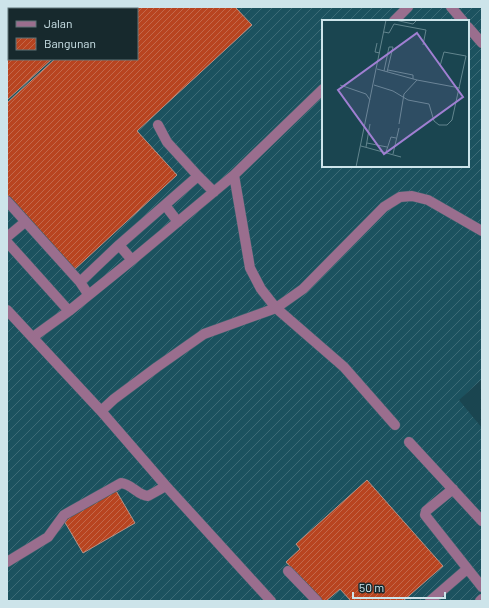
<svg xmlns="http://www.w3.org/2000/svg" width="489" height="608" font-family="Barlow,sans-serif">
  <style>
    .industrial { fill: url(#industrial-furrows); fill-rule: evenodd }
    .building { fill: url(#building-hatch); stroke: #b99286 }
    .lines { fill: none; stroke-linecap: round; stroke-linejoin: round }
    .minor-casing { stroke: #3a626c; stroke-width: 11 }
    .minor { stroke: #9a6e8e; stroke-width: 10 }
    .inset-road { fill: none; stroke: #62858e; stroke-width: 1 }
    .view { fill: #a07fd2; fill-opacity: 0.15; stroke: #a07fd2; stroke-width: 2 }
    .inset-edge { fill: none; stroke: #cde4ea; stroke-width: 2 }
  </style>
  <defs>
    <pattern id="industrial-furrows" width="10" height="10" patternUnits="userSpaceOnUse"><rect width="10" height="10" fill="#1c525f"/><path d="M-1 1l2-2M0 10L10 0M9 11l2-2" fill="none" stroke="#3c6b76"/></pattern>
    <pattern id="building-hatch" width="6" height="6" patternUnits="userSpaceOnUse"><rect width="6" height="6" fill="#b84420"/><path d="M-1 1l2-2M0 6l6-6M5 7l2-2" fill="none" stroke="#c3684b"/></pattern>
  </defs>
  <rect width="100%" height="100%" fill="#1a4550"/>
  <!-- industrial -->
  <path class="industrial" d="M 7,7 L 482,7 L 482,379 L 459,400 L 482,428 L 482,601 L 7,601 ZM 9,9 L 137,9 L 137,59 L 9,59 ZM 323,21 L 468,21 L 468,166 L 323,166 Z"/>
  <!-- building -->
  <path class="building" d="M 7,7 L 52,7 L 54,9 L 9,9 L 9,59 L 52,59 L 7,100 Z
    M 83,7 L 106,7 L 104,9 L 85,9 Z
    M 112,7 L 235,7 L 252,25 L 137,131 L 177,175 L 74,270 L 7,197 L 7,103 L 55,59 L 137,59 L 137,9 L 110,9 Z
    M 367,480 L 443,566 L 403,601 L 351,601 L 340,589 L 326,601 L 321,601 L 286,562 L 300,549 L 296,544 Z
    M 115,489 L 135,523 L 83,553 L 63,519 Z"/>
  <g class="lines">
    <defs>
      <path id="minor" d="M 74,7 L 76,9
        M 451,7 L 463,21
        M 394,21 L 408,7
        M 468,27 L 482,43
        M 158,125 L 167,142 L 198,176
        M 234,175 L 323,89
        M 7,201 L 80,282 L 88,294
        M 165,205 L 178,222
        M 7,237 L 25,222
        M 7,242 L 69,311
        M 119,245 L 132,260
        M 80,282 L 119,245 L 198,176 L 214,192
        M 7,310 L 101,411 L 166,486 L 271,601
        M 33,337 L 69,311 L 132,260 L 234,175 L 250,268 L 261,289 L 276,308 L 344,367 L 395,425
        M 101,411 L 114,399 L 157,367 L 204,334 L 276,308 L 303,289 L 384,207 L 400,197 L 412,196 L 428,200 L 482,231
        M 409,442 L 482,521
        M 453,489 L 426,511 L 425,515 L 482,587
        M 7,562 L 48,537 L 64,515 L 121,483 C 132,484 137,495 148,496 L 166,486
        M 288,571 L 317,601
        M 430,601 L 467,569
        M 480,601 L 482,599"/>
    </defs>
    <!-- minor casing -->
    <use href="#minor" class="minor-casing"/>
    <!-- minor -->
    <use href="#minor" class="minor"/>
  </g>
  <!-- overview -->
  <g transform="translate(322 20)">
    <rect width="147" height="147" fill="#1a4550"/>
    <path class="inset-road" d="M 73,0 L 91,4 L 95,0M 62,12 L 67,13 L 72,4 L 104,10 L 101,25M 55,23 L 53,32 L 58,33M 55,49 L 95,60 L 82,74 L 77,104M 66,50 L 91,55 L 91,59M 62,51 L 67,27 L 71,27 L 65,52M 95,60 L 138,68M 18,65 L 44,74 L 48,80M 52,65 L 71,71 L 86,80 L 107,84 L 112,101 L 117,105 L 125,105 L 130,100 L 144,36 L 122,32 L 118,46M 45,123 L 65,127M 39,126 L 79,137M 44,127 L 48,104M 64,132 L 69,117 L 74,118M 71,134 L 77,108M 34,147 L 64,0"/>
    <path class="view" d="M 95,13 L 141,77 L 62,134 L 16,70 Z"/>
    <rect width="147" height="147" class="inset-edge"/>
  </g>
  <!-- border -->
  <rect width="489" height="608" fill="none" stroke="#cde4ea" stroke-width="16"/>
  <!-- legend -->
  <rect x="8" y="8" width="130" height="52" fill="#17292d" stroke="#607479"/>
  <rect x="16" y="21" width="20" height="6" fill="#9a6e8e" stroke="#607479"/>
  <text x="44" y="28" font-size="12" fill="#cde4ea">Jalan</text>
  <rect x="16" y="38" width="20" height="12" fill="url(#building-hatch)" stroke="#607479"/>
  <text x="44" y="48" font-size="12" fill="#cde4ea">Bangunan</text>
  <!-- scale -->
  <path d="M353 592v6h92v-6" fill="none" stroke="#cde4ea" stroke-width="2"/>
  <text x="359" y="592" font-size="12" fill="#cde4ea" stroke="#17292d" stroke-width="3" paint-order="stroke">50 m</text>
</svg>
